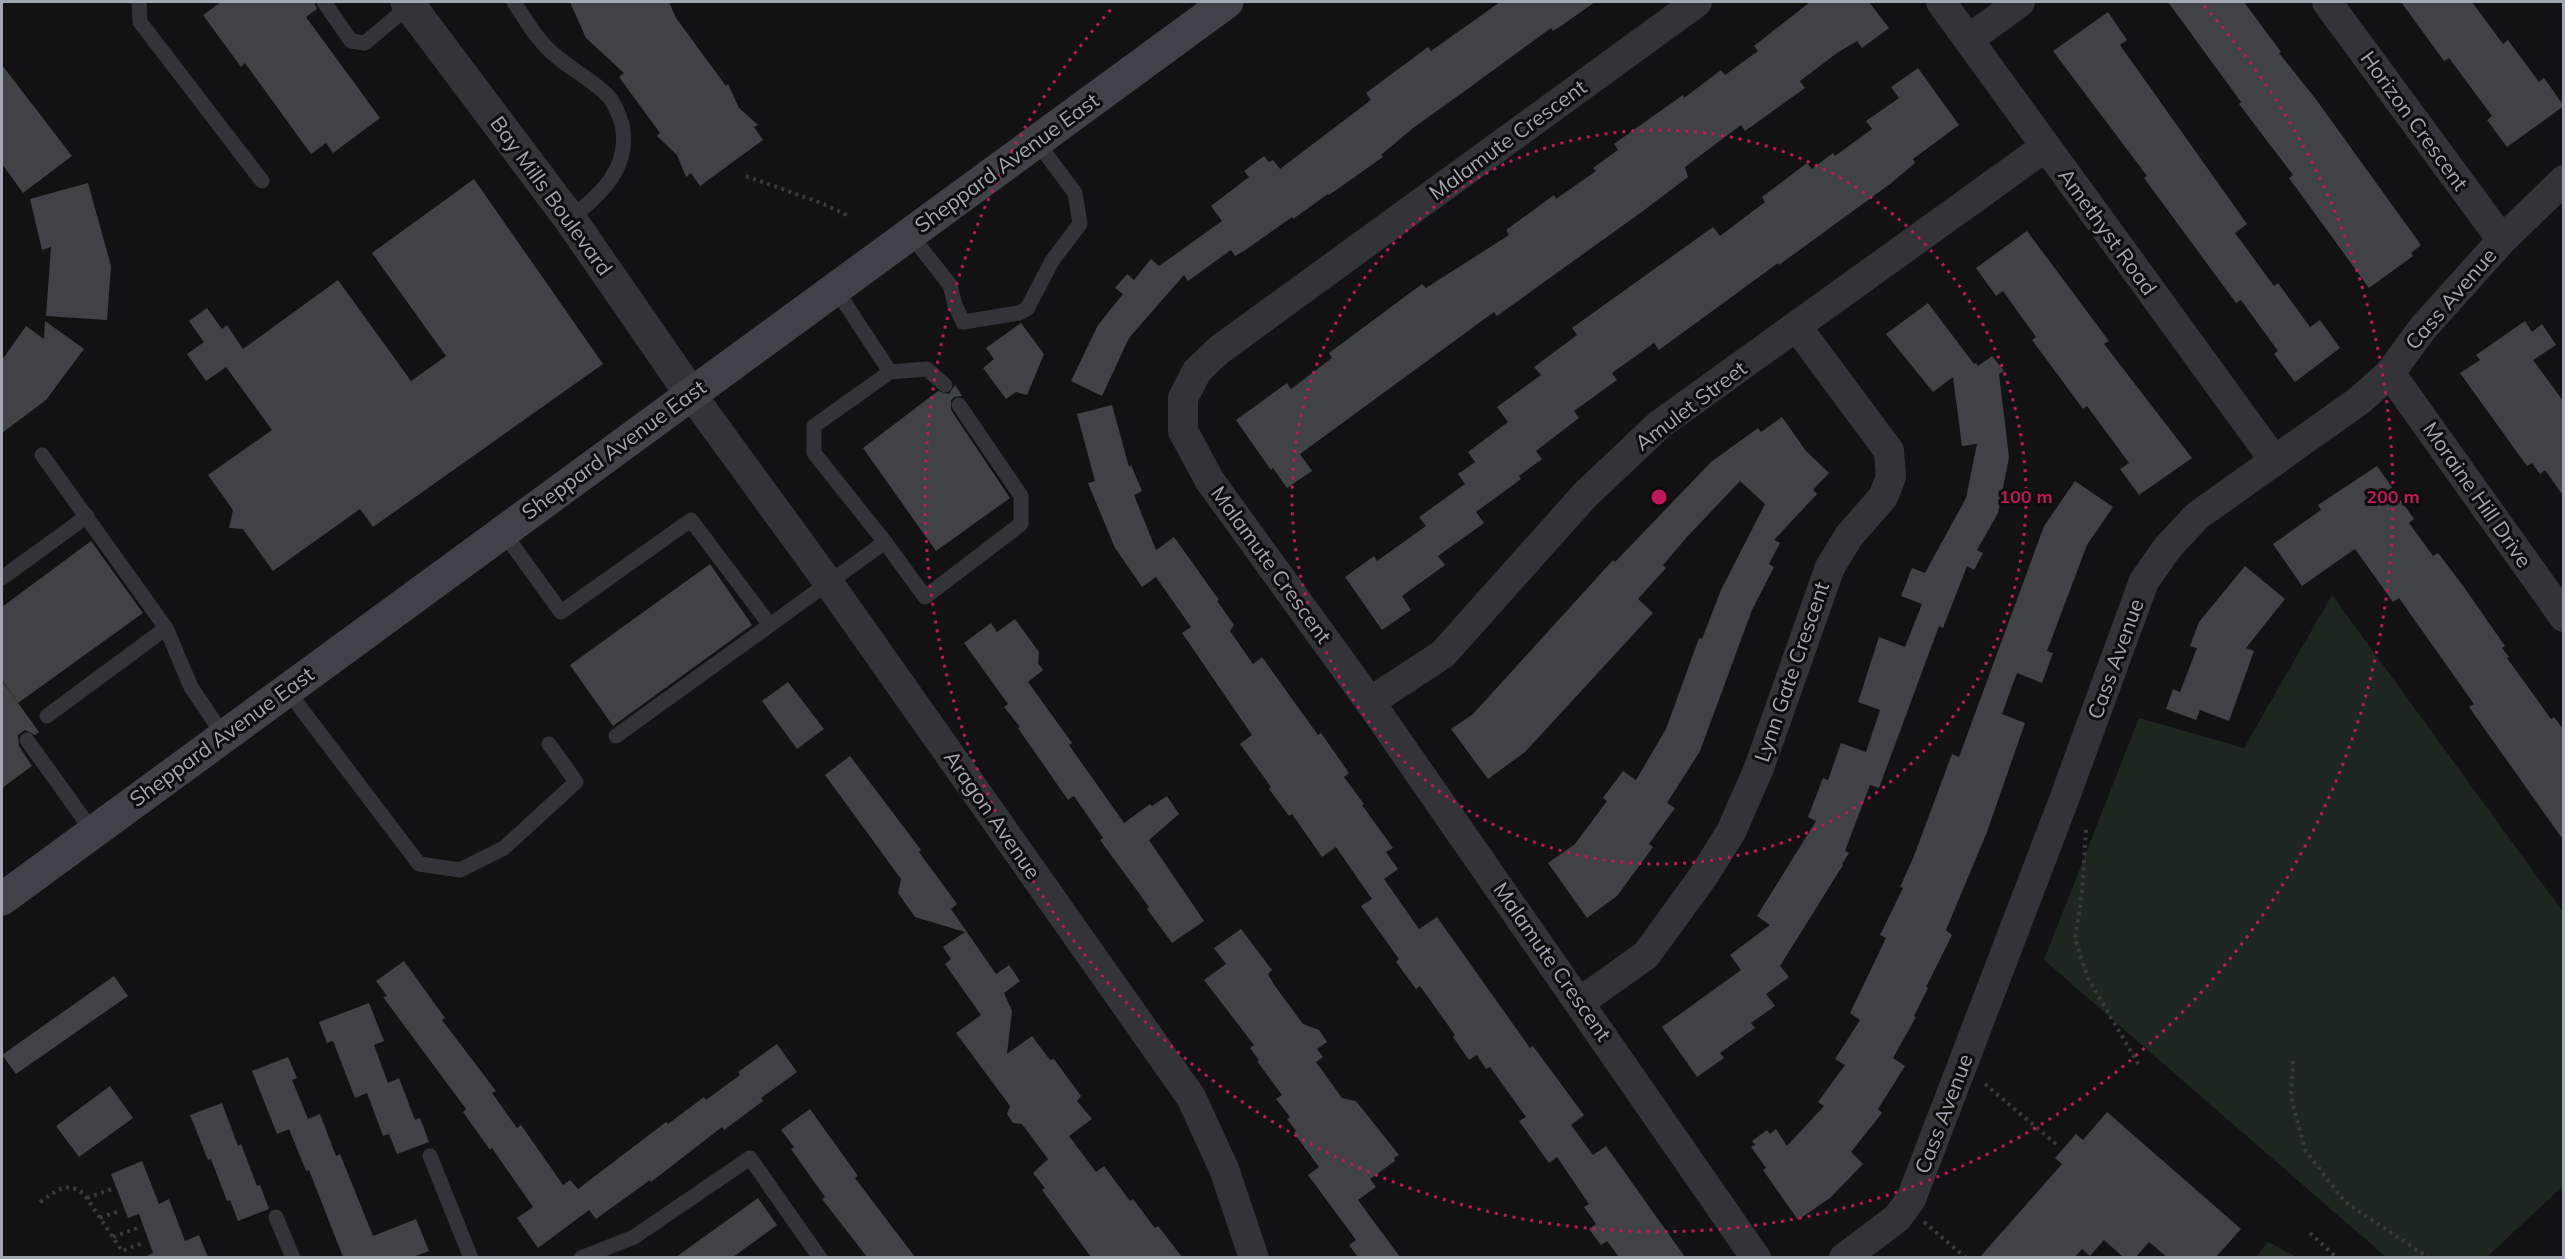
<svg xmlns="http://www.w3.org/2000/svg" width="2565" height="1259" font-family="Mulish,sans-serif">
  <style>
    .green { fill: #1e2620 }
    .building { fill: #414247 }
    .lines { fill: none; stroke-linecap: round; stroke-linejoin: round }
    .path { stroke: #393a40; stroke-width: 4; stroke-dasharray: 3 4.5; stroke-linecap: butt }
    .service { stroke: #333339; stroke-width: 15 }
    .minor { stroke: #333339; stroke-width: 30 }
    .tertiary { stroke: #333339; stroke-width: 33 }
    .secondary { stroke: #414249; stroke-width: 33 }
    .ring { fill: none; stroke: #c2185b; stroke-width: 3; stroke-dasharray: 3 6 }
    .labels { text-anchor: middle; stroke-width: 6; stroke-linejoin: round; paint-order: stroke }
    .street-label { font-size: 21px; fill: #a3a7b4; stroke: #0d0d0f }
    .centre { fill: #c2185b; stroke: #0d0d0f; stroke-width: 3 }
    .ring-label { font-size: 18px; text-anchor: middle; font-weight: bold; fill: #c2185b; stroke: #0d0d0f; stroke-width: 6; stroke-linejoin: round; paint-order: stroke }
  </style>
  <rect width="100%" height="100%" fill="#121214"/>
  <!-- green -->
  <path class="green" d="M 2332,595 L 2563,912 L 2563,1186 L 2487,1257 L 2386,1257 L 2044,960 L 2139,718 L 2244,748 Z
    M 2268,1242 L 2293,1255 L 2294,1257 L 2256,1257 Z"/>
  <!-- building -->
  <path class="building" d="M 221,2 L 314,2 L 317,9 L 306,17 L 380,118 L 333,153 L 326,143 L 311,154 L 245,63 L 241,67 L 203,15 Z
    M 570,2 L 669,2 L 676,18 L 726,86 L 728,84 L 739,108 L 758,125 L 754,127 L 763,140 L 700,186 L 691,173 L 686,177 L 677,155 L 657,136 L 660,133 L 619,77 L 624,73 L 586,38 Z
    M 1500,2 L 1595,2 L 1561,26 L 1553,31 L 1551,28 L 1462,93 L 1413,128 L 1381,155 L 1383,157 L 1329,195 L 1328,194 L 1293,219 L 1292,217 L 1244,251 L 1235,256 L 1231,250 L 1188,281 L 1184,275 L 1129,338 L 1102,396 L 1071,381 L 1098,325 L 1123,294 L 1115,288 L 1127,274 L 1134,280 L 1151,259 L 1159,266 L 1222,221 L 1211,206 L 1249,177 L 1244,171 L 1264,156 L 1269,162 L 1273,160 L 1280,169 L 1371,100 L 1366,93 L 1428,47 L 1431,51 Z
    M 1810,2 L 1869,2 L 1889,28 L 1862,48 L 1857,41 L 1837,53 L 1800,81 L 1805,88 L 1745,131 L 1741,125 L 1685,167 L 1688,177 L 1643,211 L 1497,316 L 1494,312 L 1300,454 L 1312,471 L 1287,488 L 1273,468 L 1271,470 L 1236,420 L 1287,383 L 1291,389 L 1332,358 L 1329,353 L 1422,284 L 1426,288 L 1509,235 L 1506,230 L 1554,195 L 1556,199 L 1596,171 L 1593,168 L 1618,150 L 1614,144 L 1635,129 L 1683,95 L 1684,98 L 1721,70 L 1725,75 L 1758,51 L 1754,46 Z
    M 2168,2 L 2244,2 L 2281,52 L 2279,53 L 2315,98 L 2421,245 L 2411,253 L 2413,256 L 2369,288 L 2289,178 L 2293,175 L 2239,104 L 2241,102 Z
    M 2401,2 L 2472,2 L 2503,44 L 2508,40 L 2539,82 L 2544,78 L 2564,106 L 2507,147 L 2487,120 L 2492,116 L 2449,58 L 2444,61 Z
    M 2108,12 L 2127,40 L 2120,45 L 2247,224 L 2235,233 L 2274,286 L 2278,283 L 2310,327 L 2320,320 L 2340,348 L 2295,382 L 2274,354 L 2278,351 L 2241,300 L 2236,303 L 2144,178 L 2147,176 L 2053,51 Z
    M 2,65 L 72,156 L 23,193 L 2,164 Z
    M 1918,68 L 1959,125 L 1913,159 L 1915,163 L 1890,184 L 1779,265 L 1778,263 L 1659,350 L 1654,343 L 1612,373 L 1617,380 L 1574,411 L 1579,418 L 1536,451 L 1542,459 L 1519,476 L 1521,479 L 1476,512 L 1484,523 L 1438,556 L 1445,565 L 1402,596 L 1411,610 L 1382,630 L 1345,577 L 1374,556 L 1377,561 L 1426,526 L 1419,517 L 1465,484 L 1458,474 L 1475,462 L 1468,452 L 1508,422 L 1497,407 L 1541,375 L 1534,367 L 1577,335 L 1572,328 L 1713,227 L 1720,236 L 1765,202 L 1762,197 L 1807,163 L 1812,169 L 1833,153 L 1835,156 L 1872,129 L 1866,121 L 1899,98 L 1891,87 Z
    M 474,179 L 603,364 L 373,527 L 360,509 L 273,571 L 243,529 L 229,528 L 233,510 L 208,475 L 272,430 L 226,367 L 206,381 L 187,354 L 204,342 L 189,321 L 207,308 L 222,329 L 227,325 L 243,349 L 338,280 L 411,381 L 446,356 L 372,253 Z
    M 88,183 L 111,266 L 107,320 L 46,316 L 51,247 L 42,250 L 30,199 Z
    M 2027,231 L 2109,341 L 2104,344 L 2192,458 L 2139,495 L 2120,469 L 2129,463 L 2087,406 L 2083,409 L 2032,340 L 2036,337 L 2003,291 L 1996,296 L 1976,268 Z
    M 1928,303 L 1974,364 L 1976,363 L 1978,366 L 1992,356 L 2004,371 L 1999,374 L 2009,457 L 1998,513 L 1977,550 L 1983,553 L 1974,570 L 1967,566 L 1943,628 L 1939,626 L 1879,788 L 1870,785 L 1845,851 L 1849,853 L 1842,864 L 1843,865 L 1780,966 L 1789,977 L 1766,994 L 1775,1006 L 1751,1023 L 1755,1028 L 1720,1053 L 1724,1058 L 1697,1077 L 1662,1027 L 1741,970 L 1730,955 L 1770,925 L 1757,916 L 1816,821 L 1808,817 L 1823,778 L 1828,780 L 1841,743 L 1866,752 L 1880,710 L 1858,702 L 1879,637 L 1905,647 L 1922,604 L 1901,596 L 1912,568 L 1925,573 L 1966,498 L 1977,444 L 1962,446 L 1953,377 L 1933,392 L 1886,334 Z
    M 45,321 L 84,349 L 46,400 L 2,433 L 2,360 L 26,326 L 44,339 Z
    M 2525,321 L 2532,332 L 2542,324 L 2556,345 L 2533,360 L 2564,402 L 2564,497 L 2545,470 L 2540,474 L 2532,463 L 2527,466 L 2460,373 L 2480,360 L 2476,355 Z
    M 1021,323 L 1044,354 L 1027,395 L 1016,392 L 1006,399 L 983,368 L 994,359 L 986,348 Z
    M 955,385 L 962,396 L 954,397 L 951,400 L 951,410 L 1010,498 L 936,551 L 863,448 L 938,391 L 949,394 Z
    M 1112,405 L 1129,467 L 1131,465 L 1142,491 L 1134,495 L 1156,550 L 1174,537 L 1219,600 L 1217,601 L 1234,625 L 1230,631 L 1253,664 L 1262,657 L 1318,735 L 1321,733 L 1349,773 L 1344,777 L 1364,804 L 1362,805 L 1393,848 L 1386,852 L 1398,869 L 1384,879 L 1419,929 L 1437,917 L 1530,1048 L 1533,1046 L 1584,1115 L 1571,1125 L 1593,1155 L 1606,1146 L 1685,1257 L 1619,1257 L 1607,1241 L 1601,1245 L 1589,1229 L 1596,1224 L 1584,1207 L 1589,1204 L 1557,1157 L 1549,1163 L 1519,1121 L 1526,1117 L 1490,1067 L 1486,1069 L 1477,1055 L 1469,1060 L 1453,1037 L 1455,1035 L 1420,986 L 1416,989 L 1396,962 L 1399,959 L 1361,906 L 1372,899 L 1336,847 L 1322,857 L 1292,814 L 1289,816 L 1269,789 L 1271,787 L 1240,744 L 1252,735 L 1182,633 L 1191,627 L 1156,577 L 1142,587 L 1115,548 L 1088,483 L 1095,481 L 1077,414 Z
    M 1782,417 L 1806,451 L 1829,473 L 1813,490 L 1817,494 L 1774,540 L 1780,543 L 1769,564 L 1774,567 L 1752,610 L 1700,751 L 1667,803 L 1675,808 L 1649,844 L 1653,847 L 1617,896 L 1587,918 L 1548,863 L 1575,844 L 1607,801 L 1603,798 L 1623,771 L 1636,780 L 1666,729 L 1699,638 L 1702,639 L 1721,590 L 1765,504 L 1740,481 L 1687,537 L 1663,565 L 1666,568 L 1638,599 L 1653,613 L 1525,752 L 1488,779 L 1451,729 L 1473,714 L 1613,560 L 1615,562 L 1711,462 L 1758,428 L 1761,432 Z
    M 2377,466 L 2414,519 L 2409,523 L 2420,538 L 2433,556 L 2438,553 L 2461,583 L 2505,646 L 2502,648 L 2509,657 L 2507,658 L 2551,719 L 2554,717 L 2564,730 L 2564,841 L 2469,707 L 2474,704 L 2399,598 L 2393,602 L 2355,549 L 2302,586 L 2273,544 L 2321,510 L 2318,505 Z
    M 2075,481 L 2113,507 L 2087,545 L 2047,651 L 2053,653 L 2042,683 L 2017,673 L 2010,692 L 2002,714 L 2025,723 L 1987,832 L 1946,930 L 1952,935 L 1926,987 L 1928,988 L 1914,1016 L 1916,1017 L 1893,1058 L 1905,1066 L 1878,1109 L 1882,1113 L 1851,1152 L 1863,1164 L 1830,1198 L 1798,1220 L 1763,1170 L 1766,1168 L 1751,1147 L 1755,1145 L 1752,1141 L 1767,1130 L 1770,1134 L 1776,1129 L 1787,1146 L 1824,1106 L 1818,1102 L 1845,1065 L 1835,1059 L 1860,1020 L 1850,1013 L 1886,938 L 1880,935 L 1903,888 L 1900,887 L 1914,856 L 1952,754 L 1959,757 L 2044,526 Z
    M 91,541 L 143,613 L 18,703 L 2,680 L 2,607 Z
    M 710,564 L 752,625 L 613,726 L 570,665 Z
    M 2245,566 L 2285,599 L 2246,648 L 2254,651 L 2229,721 L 2200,710 L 2196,720 L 2166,709 L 2173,689 L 2180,692 L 2197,648 L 2190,646 L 2199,622 Z
    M 1015,619 L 1039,652 L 1038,663 L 1043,670 L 1028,682 L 1072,743 L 1069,745 L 1124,823 L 1150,804 L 1152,806 L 1167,796 L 1179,814 L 1149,840 L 1204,921 L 1172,943 L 1147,909 L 1149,907 L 1100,840 L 1103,838 L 1074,796 L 1068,800 L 1018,728 L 1020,727 L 1004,707 L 1008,704 L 964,643 L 991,623 L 997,632 Z
    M 2,681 L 39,732 L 35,735 L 25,730 L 18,735 L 19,746 L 32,766 L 2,788 Z
    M 788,682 L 824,729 L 797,749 L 762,701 Z
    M 850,756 L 921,850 L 919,852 L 957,904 L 951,909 L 996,974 L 1009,965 L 1020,981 L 1004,993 L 1012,1011 L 1007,1054 L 1032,1036 L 1050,1060 L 1054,1059 L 1081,1096 L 1077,1101 L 1092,1119 L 1069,1136 L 1096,1172 L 1104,1166 L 1130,1201 L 1133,1199 L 1155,1228 L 1158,1226 L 1182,1257 L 1091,1257 L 1042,1190 L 1045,1188 L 1033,1173 L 1048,1159 L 1022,1124 L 1013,1123 L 1007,1114 L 1010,1106 L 956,1033 L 981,1015 L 945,964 L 951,959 L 943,947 L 965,932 L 915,917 L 898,893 L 901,879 L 825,775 Z
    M 1241,929 L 1272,970 L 1268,974 L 1275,986 L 1303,1024 L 1319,1030 L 1327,1042 L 1317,1049 L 1323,1057 L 1316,1062 L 1342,1098 L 1356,1101 L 1399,1155 L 1394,1158 L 1395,1161 L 1370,1179 L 1376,1187 L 1358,1200 L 1400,1257 L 1358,1257 L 1349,1245 L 1356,1240 L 1308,1175 L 1319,1167 L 1294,1133 L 1296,1131 L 1287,1119 L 1290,1117 L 1276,1099 L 1282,1095 L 1257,1061 L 1259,1060 L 1250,1048 L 1254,1045 L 1204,980 L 1226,964 L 1214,948 Z
    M 404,961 L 445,1018 L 442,1020 L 496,1091 L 492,1093 L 517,1128 L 521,1125 L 563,1185 L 570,1180 L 578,1189 L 666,1122 L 668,1124 L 704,1097 L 706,1100 L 740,1075 L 738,1072 L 777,1044 L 797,1072 L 761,1098 L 763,1101 L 724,1130 L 722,1127 L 651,1182 L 650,1180 L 596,1219 L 589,1210 L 538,1248 L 517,1218 L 533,1207 L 492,1148 L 490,1150 L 463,1112 L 466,1109 L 383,997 L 387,996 L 376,981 Z
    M 114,976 L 128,996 L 16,1074 L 2,1055 Z
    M 369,1003 L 384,1041 L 374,1045 L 388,1083 L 399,1078 L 415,1120 L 420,1118 L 429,1142 L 397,1154 L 389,1134 L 383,1136 L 367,1093 L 355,1098 L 333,1041 L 327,1043 L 319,1022 Z
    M 288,1057 L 297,1078 L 292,1080 L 308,1119 L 320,1114 L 336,1156 L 340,1154 L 373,1236 L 416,1219 L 429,1251 L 413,1257 L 343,1257 L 309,1170 L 306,1171 L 289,1129 L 277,1134 L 252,1071 Z
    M 110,1086 L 133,1118 L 79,1157 L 56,1126 Z
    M 222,1103 L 238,1146 L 241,1144 L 257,1186 L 260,1185 L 269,1209 L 238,1221 L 230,1200 L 227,1201 L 211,1159 L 208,1160 L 190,1115 Z
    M 810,1109 L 858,1176 L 855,1178 L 915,1257 L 867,1257 L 822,1199 L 825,1197 L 791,1149 L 794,1147 L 781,1130 Z
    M 2107,1112 L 2241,1229 L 2216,1257 L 2167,1257 L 2149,1242 L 2136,1257 L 2123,1257 L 2104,1240 L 2090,1256 L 2082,1249 L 2075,1257 L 1980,1257 L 2062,1164 L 2055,1158 L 2076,1134 L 2083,1140 Z
    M 142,1161 L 159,1204 L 169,1199 L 185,1241 L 199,1235 L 208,1257 L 145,1257 L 153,1253 L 139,1214 L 128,1218 L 111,1174 Z
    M 758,1198 L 777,1225 L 733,1257 L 676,1257 Z"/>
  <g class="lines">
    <!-- path -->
    <path class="path" d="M 746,176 L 821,203 L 847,215
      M 2086,830 L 2082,894 L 2075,939 L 2088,978 L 2140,1067
      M 2293,1061 L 2291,1097 L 2305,1150 L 2345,1202 L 2429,1258
      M 1985,1084 L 2056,1144
      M 87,1198 L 112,1189
      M 40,1202 C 57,1191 65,1180 84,1194 L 122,1251 L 143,1243
      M 100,1218 L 119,1211
      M 1924,1222 L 1966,1258
      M 2310,1233 L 2337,1258
      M 113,1237 L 137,1228"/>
    <!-- service -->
    <path class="service" d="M 139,2 L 140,22 L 262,181
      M 324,2 L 351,41 L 365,43 L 410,5
      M 514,2 C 526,20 538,42 556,56 C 572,70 593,80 608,96 C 615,103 619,115 622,124 C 631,169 601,193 570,219
      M 910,234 L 950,285 L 955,305 L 963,322 L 1019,313 L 1027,309 L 1052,261 L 1080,224 L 1075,193 L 1036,141
      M 890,372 L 927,369 L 945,385
      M 42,455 L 166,628 L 191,687 L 224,736
      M 503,532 L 561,612 L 691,520 L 770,625 L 616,736
      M 885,542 L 925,597 L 1021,524 L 1021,496 L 959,405
      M 2,578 L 87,516
      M 770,625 L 885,542 L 814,453 L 814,426 L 890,372 L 835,288
      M 287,690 L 419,864 L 460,870 L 504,848 L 576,782 L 549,744
      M 47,716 L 166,628
      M 27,740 L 93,832
      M 430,1156 L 471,1258
      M 276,1217 L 293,1258
      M 581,1258 L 634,1237 L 750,1158 L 820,1258"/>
    <!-- minor -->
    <path class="minor" d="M 1697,2 L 1219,350 L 1197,371 L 1183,398 L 1183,431 L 1210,481 L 1370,702 L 1756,1258
      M 1941,2 L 2274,460
      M 2327,2 L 2502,240
      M 1969,39 L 2020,2
      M 2390,373 L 2564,617
      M 691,394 L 828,582 L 1191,1097 L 1224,1169 L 1254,1258
      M 1370,702 L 1443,654 L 1585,495 L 1659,425 L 2045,147
      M 1580,1002 L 1646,955 L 1702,878 L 1731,832 L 1759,768 L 1830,567 L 1849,536 L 1883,497 L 1891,477 L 1889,451 L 1797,327
      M 1844,1258 L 1897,1218 L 1911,1199 L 2062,805 L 2144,581 L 2168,547 L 2197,516 L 2360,400 L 2390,373 L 2423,328 L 2502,240 L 2564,180"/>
    <!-- tertiary -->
    <path class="tertiary" d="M 407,2 L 570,219 L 691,394"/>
    <!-- secondary -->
    <path class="secondary" d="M 2,899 L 1227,2"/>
  </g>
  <!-- distance rings -->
  <g class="ring">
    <circle cx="1659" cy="497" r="367"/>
    <path d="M2204 6A734 734 0 1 1 1114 6"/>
  </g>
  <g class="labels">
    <!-- street labels -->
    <g class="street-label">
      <text transform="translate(2414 121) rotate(54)" y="7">Horizon Crescent</text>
      <text transform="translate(1508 140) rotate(-36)" y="7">Malamute Crescent</text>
      <text transform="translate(1007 163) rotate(-36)" y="7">Sheppard Avenue East</text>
      <text transform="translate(551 196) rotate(54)" y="7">Bay Mills Boulevard</text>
      <text transform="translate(2107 232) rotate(54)" y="7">Amethyst Road</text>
      <text transform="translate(2451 299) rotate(-49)" y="7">Cass Avenue</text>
      <text transform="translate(1691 406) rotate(-37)" y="7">Amulet Street</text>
      <text transform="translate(614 450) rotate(-36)" y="7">Sheppard Avenue East</text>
      <text transform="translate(2477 495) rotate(55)" y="7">Moraine Hill Drive</text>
      <text transform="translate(1271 565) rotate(54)" y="7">Malamute Crescent</text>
      <text transform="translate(2116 659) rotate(-70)" y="7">Cass Avenue</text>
      <text transform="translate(1792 672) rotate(-71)" y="7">Lynn Gate Crescent</text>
      <text transform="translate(222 737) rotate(-36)" y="7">Sheppard Avenue East</text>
      <text transform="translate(992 815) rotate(55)" y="7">Aragon Avenue</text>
      <text transform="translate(1552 962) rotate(55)" y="7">Malamute Crescent</text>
      <text transform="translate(1944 1114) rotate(-69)" y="7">Cass Avenue</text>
    </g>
  </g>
  <circle cx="1659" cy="497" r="9" class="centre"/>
  <g class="ring-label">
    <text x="2026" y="503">100 m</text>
    <text x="2393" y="503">200 m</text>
  </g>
  <!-- border -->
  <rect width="2565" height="1259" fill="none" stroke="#a3a7b4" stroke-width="6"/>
</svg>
